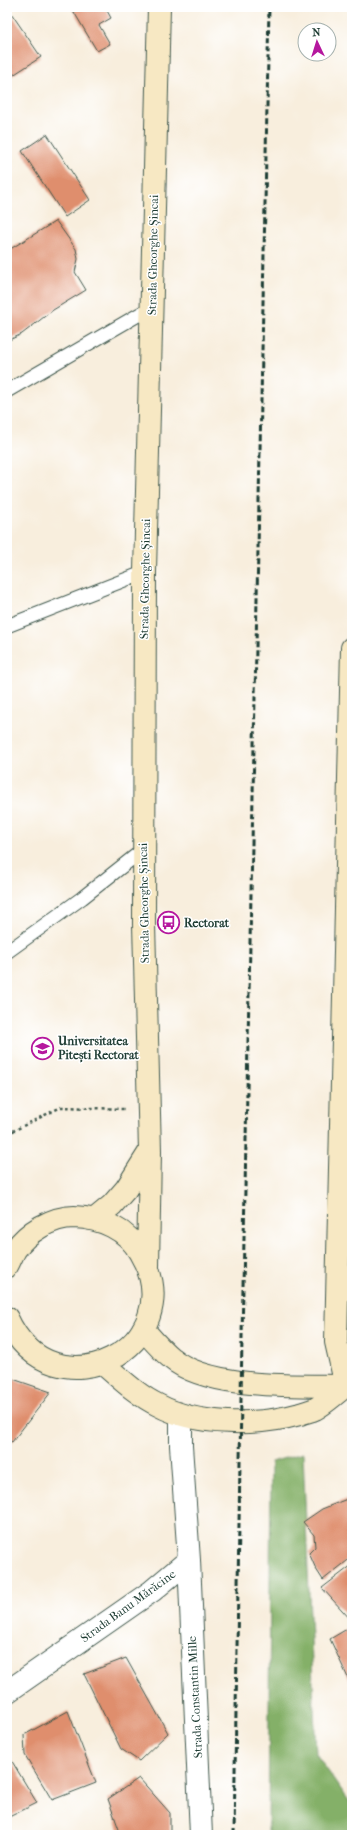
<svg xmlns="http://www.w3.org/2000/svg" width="359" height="1842" font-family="'IM FELL French Canon',serif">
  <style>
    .forest { fill: #84b068; stroke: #52764e }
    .building { fill: #df8e6d }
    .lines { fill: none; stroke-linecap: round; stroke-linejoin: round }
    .service-casing { stroke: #40584d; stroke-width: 15 }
    .minor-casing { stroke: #40584d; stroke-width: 24 }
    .secondary-casing { stroke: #40584d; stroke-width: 24 }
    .path { stroke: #40584d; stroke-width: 2.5; stroke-dasharray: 3 3; stroke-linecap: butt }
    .service { stroke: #fff; stroke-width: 13 }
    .minor { stroke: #fff; stroke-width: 22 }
    .secondary { stroke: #f7e8c3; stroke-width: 22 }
    .rail { stroke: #1f3d34; stroke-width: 3; stroke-dasharray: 6 3; stroke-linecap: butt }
    .labels { text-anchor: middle; stroke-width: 3; stroke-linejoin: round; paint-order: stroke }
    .street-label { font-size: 12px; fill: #1f3d34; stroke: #fff }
    .poi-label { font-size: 12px; font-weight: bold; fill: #1f3d34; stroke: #fff; text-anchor: start }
  </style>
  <rect width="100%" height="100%" fill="#fff"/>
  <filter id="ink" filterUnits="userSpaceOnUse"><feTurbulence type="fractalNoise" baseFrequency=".025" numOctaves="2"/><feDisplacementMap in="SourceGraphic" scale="8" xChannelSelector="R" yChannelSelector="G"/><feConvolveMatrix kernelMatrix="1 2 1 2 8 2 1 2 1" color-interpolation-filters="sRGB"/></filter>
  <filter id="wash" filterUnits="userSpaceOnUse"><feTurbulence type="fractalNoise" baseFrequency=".012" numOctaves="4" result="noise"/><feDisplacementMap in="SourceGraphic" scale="16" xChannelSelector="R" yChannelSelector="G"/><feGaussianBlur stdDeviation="0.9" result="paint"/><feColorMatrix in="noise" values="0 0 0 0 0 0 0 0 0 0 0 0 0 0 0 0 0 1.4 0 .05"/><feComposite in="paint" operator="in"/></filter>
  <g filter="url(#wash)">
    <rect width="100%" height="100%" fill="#f8eedd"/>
    <!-- forest -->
    <path class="forest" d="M 303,1453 L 316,1754 L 352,1805 L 352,1835 L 268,1835 L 271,1462 Z"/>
    <g id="blocks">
      <!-- building -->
      <path class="building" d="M 7,7 L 41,57 L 7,79 Z
        M 71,7 L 105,7 L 111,18 L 99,25 L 110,44 L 97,51 Z
        M 47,134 L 90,200 L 65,217 L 22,151 Z
        M 56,221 L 76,249 L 78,259 L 75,272 L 86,290 L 53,310 L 22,334 L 7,341 L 7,251 Z
        M 7,1377 L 51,1392 L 12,1442 L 7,1439 Z
        M 352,1497 L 352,1557 L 323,1580 L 316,1569 L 309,1553 L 315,1547 L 314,1535 L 303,1522 L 322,1509 Z
        M 352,1565 L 352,1621 L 322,1588 Z
        M 352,1626 L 352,1680 L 349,1680 L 330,1639 Z
        M 126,1658 L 168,1733 L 139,1761 L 121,1749 L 84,1674 Z
        M 68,1711 L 96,1783 L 52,1800 L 25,1755 L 24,1735 Z
        M 7,1753 L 37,1803 L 7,1818 Z
        M 139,1778 L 170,1813 L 170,1835 L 121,1835 L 108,1799 Z"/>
    </g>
  </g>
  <g filter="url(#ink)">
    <use href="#blocks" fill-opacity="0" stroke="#40584d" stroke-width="1"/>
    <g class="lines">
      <defs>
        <path id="service" d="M 7,391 L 152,307
          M 7,626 L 145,572
          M 7,952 L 82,898 L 144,849"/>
        <path id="minor" d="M 189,1560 L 201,1835
          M 7,1692 L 152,1591 L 189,1560 L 181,1446 L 181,1415"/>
        <path id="secondary" d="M 95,1219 L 112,1205 L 126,1189 L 150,1151
          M 7,1266 C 10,1261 12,1255 15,1250 C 27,1232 52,1217 74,1217 C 101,1218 127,1229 140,1253 C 195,1345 53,1420 7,1318
          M 148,1266 L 150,1151 L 144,924 L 145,572 L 159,7
          M 143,1329 C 152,1339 161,1350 171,1358 C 209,1390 299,1385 346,1386
          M 102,1363 C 120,1378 137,1395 158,1405 C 197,1426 258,1426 300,1414 C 305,1412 311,1411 315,1409 C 326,1403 336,1393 346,1386
          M 346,1386 L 336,1342 L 352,648"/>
      </defs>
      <!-- service casing -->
      <use href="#service" class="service-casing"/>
      <!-- minor casing -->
      <use href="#minor" class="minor-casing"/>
      <!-- secondary casing -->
      <use href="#secondary" class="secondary-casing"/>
      <!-- path -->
      <path class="path" d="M 7,1134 L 61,1107 L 124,1109"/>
      <!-- service -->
      <use href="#service" class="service"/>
      <!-- minor -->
      <use href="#minor" class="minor"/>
      <!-- secondary -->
      <use href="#secondary" class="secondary"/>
      <!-- rail -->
      <path class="rail" d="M 234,1835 L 242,1337 L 269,7"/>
    </g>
  </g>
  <!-- icons -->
  <defs>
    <symbol id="bus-ring" viewBox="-11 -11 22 22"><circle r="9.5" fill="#fff" stroke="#b5179e" stroke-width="1.5"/><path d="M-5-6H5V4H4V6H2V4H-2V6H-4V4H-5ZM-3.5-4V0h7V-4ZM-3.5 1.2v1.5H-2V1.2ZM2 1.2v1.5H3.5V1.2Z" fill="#b5179e"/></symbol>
    <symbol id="university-ring" viewBox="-11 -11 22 22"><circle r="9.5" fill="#fff" stroke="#b5179e" stroke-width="1.5"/><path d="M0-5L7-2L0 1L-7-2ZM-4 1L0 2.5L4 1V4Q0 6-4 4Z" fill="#b5179e"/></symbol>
  </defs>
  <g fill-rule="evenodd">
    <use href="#bus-ring" x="156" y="910" width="25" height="25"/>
    <use href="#university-ring" x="30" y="1036" width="25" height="25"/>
  </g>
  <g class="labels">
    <!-- street labels -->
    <g class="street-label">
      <text transform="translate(153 255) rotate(-89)" y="4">Strada Gheorghe Șincai</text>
      <text transform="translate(145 579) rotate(-89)" y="4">Strada Gheorghe Șincai</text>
      <text transform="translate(144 903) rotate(-91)" y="4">Strada Gheorghe Șincai</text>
      <text transform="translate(128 1606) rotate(-36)" y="4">Strada Banu Mărăcine</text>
      <text transform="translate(195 1697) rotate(-93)" y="4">Strada Constantin Mille</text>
    </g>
    <!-- poi labels -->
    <g class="poi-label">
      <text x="184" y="927">Rectorat</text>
      <text x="58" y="1045">Universitatea<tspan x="58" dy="14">Pitești Rectorat</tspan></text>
    </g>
  </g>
  <!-- margin -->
  <rect width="359" height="1842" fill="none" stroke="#fff" stroke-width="24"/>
  <!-- north arrow -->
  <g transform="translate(317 42) rotate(356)"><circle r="19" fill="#ffffff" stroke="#a5b1ae"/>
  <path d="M0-3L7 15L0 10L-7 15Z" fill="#b5179e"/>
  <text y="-6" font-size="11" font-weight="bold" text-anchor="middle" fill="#1f3d34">N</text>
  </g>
</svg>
